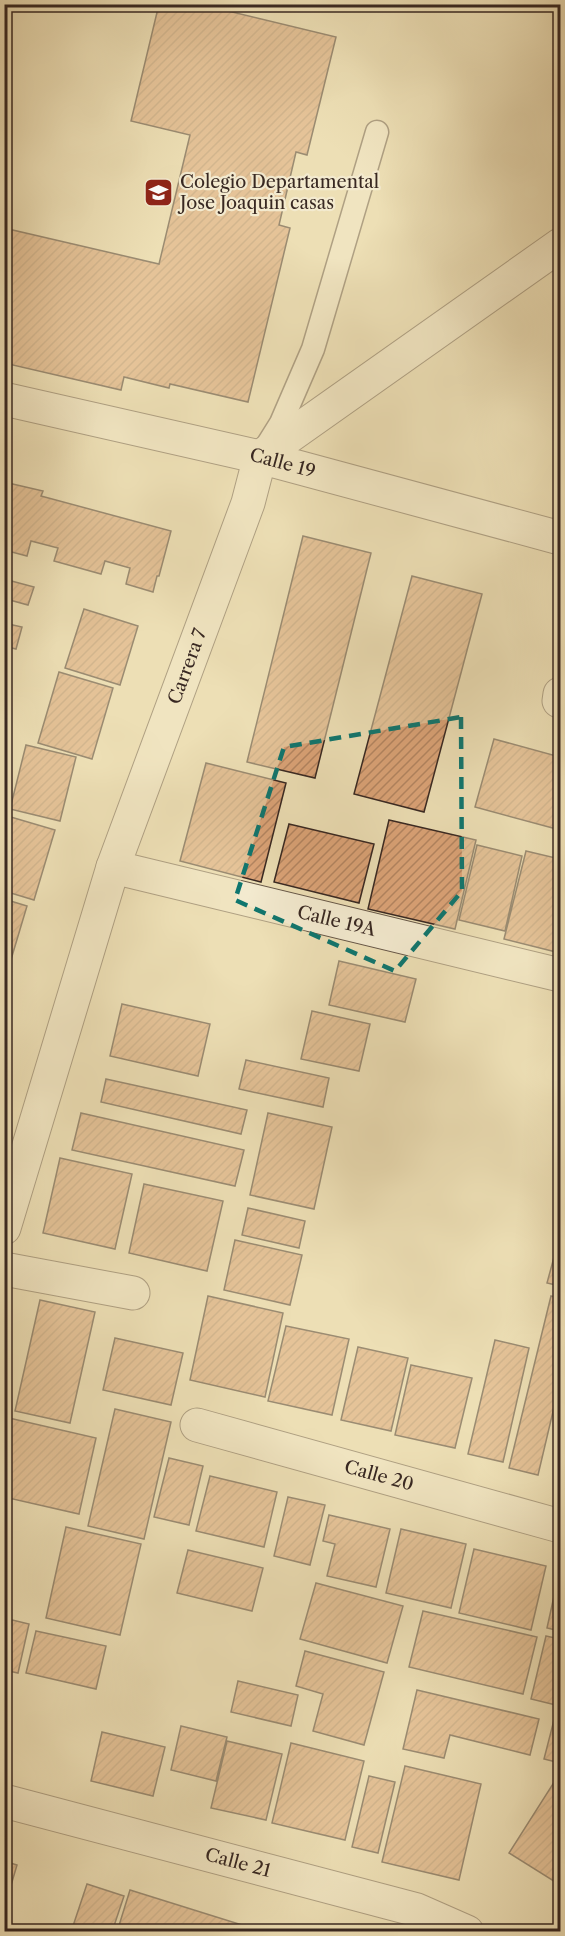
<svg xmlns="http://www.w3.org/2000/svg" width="565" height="1936" font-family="'Libre Caslon Text',serif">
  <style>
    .building { fill: url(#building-hatch); stroke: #382822; stroke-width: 1.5 }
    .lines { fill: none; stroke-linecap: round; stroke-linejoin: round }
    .service-casing { stroke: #655647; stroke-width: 25 }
    .minor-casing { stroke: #655647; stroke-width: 35 }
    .tertiary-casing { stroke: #655647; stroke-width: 35 }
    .service { stroke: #f3eacf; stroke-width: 22 }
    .minor { stroke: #f3eacf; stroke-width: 33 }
    .tertiary { stroke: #f3eacf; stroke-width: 33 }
    .marked { fill: none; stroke: #0f766e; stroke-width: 4.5; stroke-dasharray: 12 8; stroke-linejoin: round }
    .labels { text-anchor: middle; stroke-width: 4.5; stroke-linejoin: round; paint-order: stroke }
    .poi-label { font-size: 18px; fill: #382822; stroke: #f3eacf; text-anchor: start }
    .street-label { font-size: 18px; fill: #382822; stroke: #f3eacf }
  </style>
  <defs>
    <pattern id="building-hatch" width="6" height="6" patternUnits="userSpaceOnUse" patternTransform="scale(1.5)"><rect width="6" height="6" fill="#dba377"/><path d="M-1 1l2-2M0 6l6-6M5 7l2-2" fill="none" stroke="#b38561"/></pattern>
  </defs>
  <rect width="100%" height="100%" fill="#eddfb5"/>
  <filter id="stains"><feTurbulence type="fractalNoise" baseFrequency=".00333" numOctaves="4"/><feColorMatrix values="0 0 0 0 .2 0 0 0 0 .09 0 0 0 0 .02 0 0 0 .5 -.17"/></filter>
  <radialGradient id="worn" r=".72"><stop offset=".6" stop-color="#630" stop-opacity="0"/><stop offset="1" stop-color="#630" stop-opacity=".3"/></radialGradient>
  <!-- building -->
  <path class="building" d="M 159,4 L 199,4 L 336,37 L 307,155 L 296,152 L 279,225 L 290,228 L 248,402 L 170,384 L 169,388 L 124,377 L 121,390 L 4,363 L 4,228 L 159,264 L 190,135 L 131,121 Z
    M 4,482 L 43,491 L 41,496 L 171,531 L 159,576 L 157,576 L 153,592 L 126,584 L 130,568 L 105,561 L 101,574 L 54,561 L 58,548 L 31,541 L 27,556 L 4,550 Z
    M 303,536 L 371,553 L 315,778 L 247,762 Z
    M 412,576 L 482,594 L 424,812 L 354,794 Z
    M 4,579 L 34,587 L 28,605 L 6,599 L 4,605 Z
    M 84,609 L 138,626 L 120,685 L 65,668 Z
    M 4,623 L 22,627 L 16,649 L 4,646 Z
    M 59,672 L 113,688 L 92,759 L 38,743 Z
    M 494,739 L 560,757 L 560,830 L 475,807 Z
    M 26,745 L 76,757 L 60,821 L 10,809 Z
    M 206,763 L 286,783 L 261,882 L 180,861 Z
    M 4,815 L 55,830 L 34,900 L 4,891 Z
    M 389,820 L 476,840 L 455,929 L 368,909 Z
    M 289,824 L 374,844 L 359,903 L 274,882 Z
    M 477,845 L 522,856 L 505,931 L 459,920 Z
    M 526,851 L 560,859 L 560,953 L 504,939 Z
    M 4,899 L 27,906 L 7,973 L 4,973 Z
    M 339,961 L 416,979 L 405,1022 L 329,1005 Z
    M 122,1004 L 210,1024 L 198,1076 L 110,1056 Z
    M 312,1011 L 370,1024 L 359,1071 L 301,1059 Z
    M 246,1060 L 329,1078 L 323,1107 L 239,1089 Z
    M 106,1079 L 247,1110 L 241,1134 L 101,1102 Z
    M 81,1113 L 244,1150 L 235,1186 L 72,1150 Z
    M 268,1113 L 332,1127 L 314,1209 L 250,1195 Z
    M 60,1158 L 132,1174 L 115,1249 L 43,1233 Z
    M 144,1184 L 223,1201 L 207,1271 L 129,1253 Z
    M 248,1208 L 305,1221 L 299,1248 L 242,1235 Z
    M 560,1235 L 560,1286 L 547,1283 Z
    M 235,1240 L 302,1255 L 290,1305 L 224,1290 Z
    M 208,1296 L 283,1313 L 265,1397 L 190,1380 Z
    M 551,1296 L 560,1298 L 560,1382 L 538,1475 L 509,1468 Z
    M 40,1300 L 95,1312 L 70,1423 L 15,1411 Z
    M 286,1326 L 349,1339 L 332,1415 L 268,1401 Z
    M 115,1338 L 183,1353 L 171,1405 L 103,1390 Z
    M 495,1340 L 529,1348 L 503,1462 L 468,1454 Z
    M 358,1347 L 408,1358 L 391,1431 L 341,1420 Z
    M 411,1365 L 472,1378 L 455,1448 L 395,1435 Z
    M 115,1409 L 171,1422 L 144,1539 L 88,1526 Z
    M 9,1418 L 96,1438 L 79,1514 L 4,1497 L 4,1439 Z
    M 169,1458 L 203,1466 L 189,1525 L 154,1517 Z
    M 210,1476 L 277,1492 L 264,1547 L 196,1531 Z
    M 288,1497 L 325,1505 L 310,1565 L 274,1556 Z
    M 329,1515 L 390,1529 L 376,1587 L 327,1576 L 335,1544 L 323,1541 Z
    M 66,1527 L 141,1544 L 120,1635 L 46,1618 Z
    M 401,1529 L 466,1544 L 451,1608 L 386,1593 Z
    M 474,1549 L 546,1566 L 531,1630 L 459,1613 Z
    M 188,1550 L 263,1568 L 252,1611 L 177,1593 Z
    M 560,1569 L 560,1631 L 547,1628 Z
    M 316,1583 L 403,1606 L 387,1663 L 300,1639 Z
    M 423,1611 L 537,1637 L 523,1694 L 409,1667 Z
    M 4,1618 L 29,1624 L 18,1673 L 4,1670 Z
    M 36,1631 L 106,1646 L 96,1689 L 26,1673 Z
    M 546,1636 L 560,1639 L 560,1706 L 531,1699 Z
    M 305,1651 L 384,1672 L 364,1745 L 313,1731 L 323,1694 L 296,1686 Z
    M 238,1681 L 298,1695 L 291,1726 L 231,1712 Z
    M 417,1690 L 539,1719 L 530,1755 L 450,1735 L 444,1758 L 403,1749 Z
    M 555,1716 L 560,1717 L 560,1763 L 544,1759 Z
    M 181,1726 L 227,1737 L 216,1781 L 171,1770 Z
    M 102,1732 L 165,1747 L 153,1796 L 91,1781 Z
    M 227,1741 L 282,1754 L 266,1820 L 211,1808 Z
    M 291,1743 L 364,1761 L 345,1840 L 272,1823 Z
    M 405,1766 L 481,1784 L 459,1880 L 382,1862 Z
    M 369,1776 L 395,1782 L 378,1853 L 352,1847 Z
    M 558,1776 L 560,1778 L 560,1885 L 509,1853 Z
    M 4,1861 L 17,1865 L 4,1909 Z
    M 87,1884 L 124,1896 L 112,1932 L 71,1932 Z
    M 130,1890 L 242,1925 L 240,1932 L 117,1932 Z
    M 242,1925 L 263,1932 L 240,1932 Z"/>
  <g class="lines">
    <defs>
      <path id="service" d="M 266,447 L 281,423 L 313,349 L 377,132"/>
      <g id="minor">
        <path id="s1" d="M 4,399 L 260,457 L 560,538"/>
        <path d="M 559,701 L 560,694"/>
        <path id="s2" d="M 113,867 L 560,975"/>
        <path id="s3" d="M 4,1228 L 113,867 L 248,503 L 260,457 L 560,245"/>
        <path d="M 4,1269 L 133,1293"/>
        <path id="s4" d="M 197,1425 L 560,1526"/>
      </g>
      <g id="tertiary">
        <path id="s5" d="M 4,1801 L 417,1910 L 467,1932"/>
      </g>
    </defs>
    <!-- service casing -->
    <use href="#service" class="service-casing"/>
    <!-- minor casing -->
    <use href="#minor" class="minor-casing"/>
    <!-- tertiary casing -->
    <use href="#tertiary" class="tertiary-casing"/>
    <!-- service -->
    <use href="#service" class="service"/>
    <!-- minor -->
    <use href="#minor" class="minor"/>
    <!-- tertiary -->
    <use href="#tertiary" class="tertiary"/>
  </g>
  <!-- marked area -->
  <path d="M0 0H565V1936H0ZM 461,717 L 462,891 L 395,971 L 235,900 L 284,747 Z" fill="#eddfb5" fill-opacity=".55" fill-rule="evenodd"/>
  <path class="marked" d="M 461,717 L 462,891 L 395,971 L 235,900 L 284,747 Z"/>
  <!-- icons -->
  <defs>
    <symbol id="school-square" viewBox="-11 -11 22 22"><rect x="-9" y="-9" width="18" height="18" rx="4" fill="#8f2418" stroke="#f3eacf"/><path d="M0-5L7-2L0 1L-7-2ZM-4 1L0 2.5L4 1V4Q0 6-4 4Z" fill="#fff"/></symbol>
  </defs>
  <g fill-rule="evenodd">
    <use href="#school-square" x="142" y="176" width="33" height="33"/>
  </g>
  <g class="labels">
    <!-- poi labels -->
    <g class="poi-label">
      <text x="180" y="188">Colegio Departamental<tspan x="180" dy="21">Jose Joaquin casas</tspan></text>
    </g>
    <!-- street labels -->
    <g class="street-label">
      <text dy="6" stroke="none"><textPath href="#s1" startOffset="286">Calle 19</textPath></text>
      <text dy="6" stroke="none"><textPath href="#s3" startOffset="591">Carrera 7</textPath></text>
      <text dy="6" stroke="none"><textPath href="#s2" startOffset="230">Calle 19A</textPath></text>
      <text dy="6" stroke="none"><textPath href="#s4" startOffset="189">Calle 20</textPath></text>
      <text dy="6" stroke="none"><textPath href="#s5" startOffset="242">Calle 21</textPath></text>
    </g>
  </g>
  <!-- margin -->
  <rect width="565" height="1936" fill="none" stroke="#eddfb5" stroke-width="24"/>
  <rect x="6" y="6" width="553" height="1924" fill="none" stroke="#382822" stroke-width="3"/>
  <rect x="12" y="12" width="541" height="1912" fill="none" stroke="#382822" stroke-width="1.5"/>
  <rect width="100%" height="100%" filter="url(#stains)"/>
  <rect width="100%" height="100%" fill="url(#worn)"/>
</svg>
